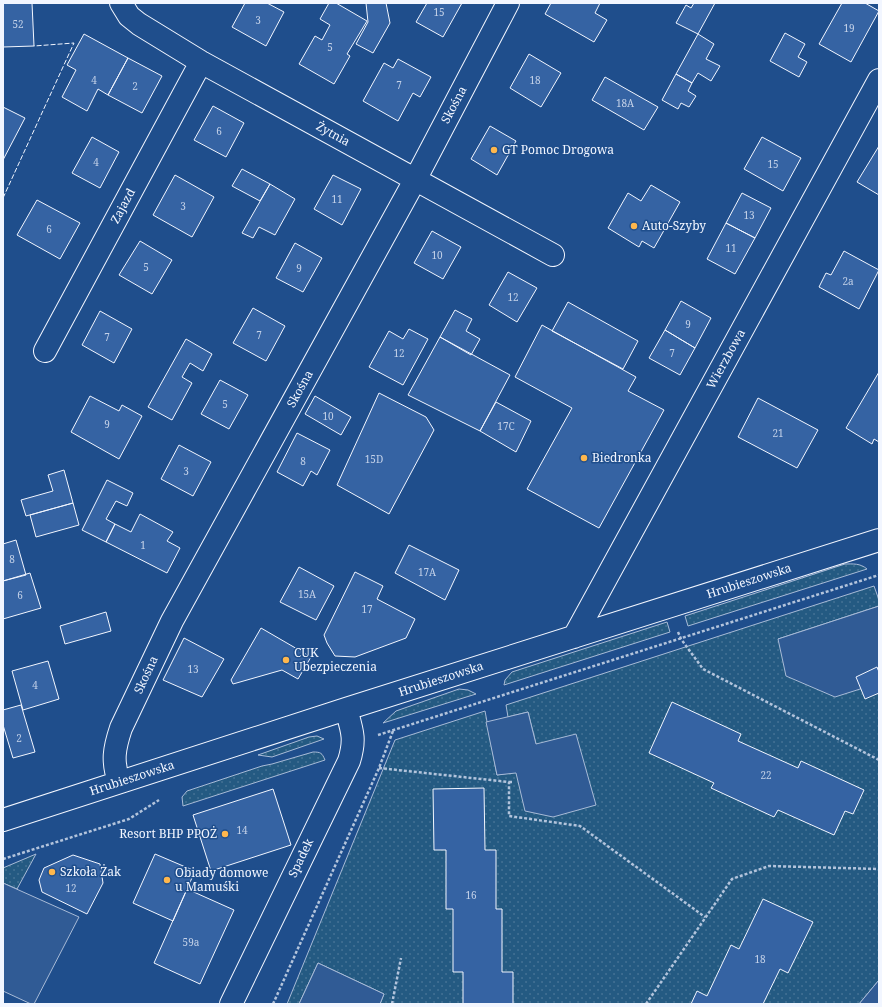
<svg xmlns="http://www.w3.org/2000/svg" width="882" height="1007" font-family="'Noto Serif',serif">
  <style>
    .grass { fill: url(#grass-dots); stroke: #a8bbd7 }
    .parking { fill: #305b95; stroke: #a8bbd7 }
    .building { fill: #3563a3; stroke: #f2f6ff }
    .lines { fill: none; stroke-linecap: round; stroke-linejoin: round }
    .minor-casing { stroke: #f2f6ff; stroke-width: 24 }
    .path { stroke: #b3c4dc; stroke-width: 2.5; stroke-dasharray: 3 2; stroke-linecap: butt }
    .minor { stroke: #1f4e8c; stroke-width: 22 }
    .fence { stroke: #f2f6ff; stroke-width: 1; stroke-dasharray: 5 2; stroke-linecap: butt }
    .poi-dot { fill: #ffb74d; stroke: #1f4e8c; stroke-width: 1.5 }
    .labels { text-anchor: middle; stroke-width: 3; stroke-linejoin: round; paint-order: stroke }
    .number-label { font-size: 10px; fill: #c3d1e8 }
    .street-label { font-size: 12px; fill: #f2f6ff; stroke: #1f4e8c }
    .poi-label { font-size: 12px; fill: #f2f6ff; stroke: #1f4e8c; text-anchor: start }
  </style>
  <defs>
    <pattern id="grass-dots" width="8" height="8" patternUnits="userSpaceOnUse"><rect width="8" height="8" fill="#245a82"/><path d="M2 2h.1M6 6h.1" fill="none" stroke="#447295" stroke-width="1.8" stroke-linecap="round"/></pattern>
  </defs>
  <rect width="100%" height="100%" fill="#1f4e8c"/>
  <!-- grass -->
  <path class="grass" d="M 845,564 C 853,564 860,563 867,569 L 688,626 L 685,616 Z
    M 874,586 L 879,600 L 879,606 L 778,639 L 879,683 L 879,980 L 859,1004 L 380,1004 L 384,994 L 318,963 L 299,1004 L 287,1004 L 395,740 L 485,711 L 497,775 L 516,772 L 536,744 L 528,712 L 508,717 L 506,705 Z
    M 667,622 L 670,632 L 504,685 L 505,680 L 512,672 Z
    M 459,689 L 468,690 L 476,694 L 383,723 L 396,711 Z
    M 317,736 L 324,739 L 272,757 L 258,755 L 309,737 Z
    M 313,752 C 321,752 322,753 325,760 L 183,806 L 182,797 L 187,791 L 262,766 L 272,764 Z
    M 36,854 L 17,889 L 3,883 L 3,868 Z"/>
  <!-- parking -->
  <path class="parking" d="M 879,606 L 879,683 L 835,697 L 786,676 L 778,639 Z
    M 528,712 L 536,744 L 576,734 L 596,805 L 553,817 L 525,811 L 516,773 L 497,775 L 486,722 Z
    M 3,883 L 79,917 L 34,1004 L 31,1004 L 3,991 Z
    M 318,963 L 384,994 L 380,1004 L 299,1004 Z
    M 879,980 L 879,1004 L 859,1004 Z"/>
  <!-- building -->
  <path class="building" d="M 3,3 L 32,3 L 34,46 L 3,47 Z
    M 245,3 L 267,3 L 284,12 L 266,46 L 232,27 Z
    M 329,3 L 336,3 L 367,21 L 347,54 L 350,56 L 334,84 L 299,64 L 315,36 L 322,40 L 330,25 L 320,19 Z
    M 366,3 L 386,3 L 390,23 L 373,53 L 356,44 L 368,22 Z
    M 427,3 L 462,3 L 443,37 L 416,22 Z
    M 551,3 L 600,3 L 595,13 L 607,20 L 594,42 L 545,14 Z
    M 694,3 L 715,3 L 698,34 L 676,23 L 686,5 L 691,8 Z
    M 842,3 L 865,3 L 879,11 L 851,62 L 819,44 Z
    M 785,33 L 805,44 L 798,57 L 807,62 L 799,77 L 770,61 Z
    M 84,34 L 128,58 L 108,95 L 98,89 L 87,111 L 62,97 L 76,70 L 67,65 Z
    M 698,34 L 714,44 L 706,59 L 720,66 L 711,81 L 698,73 L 692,83 L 676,74 Z
    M 529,54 L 561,73 L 541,107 L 510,88 Z
    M 128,58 L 162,76 L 142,113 L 108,95 Z
    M 398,59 L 431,77 L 420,97 L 413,93 L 398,121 L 363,101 L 384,63 L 393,68 Z
    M 676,74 L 692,83 L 688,91 L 696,96 L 689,107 L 681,103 L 678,109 L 662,100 Z
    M 605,77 L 658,107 L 644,130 L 592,100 Z
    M 213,106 L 244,123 L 226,157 L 194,140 Z
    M 3,107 L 25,118 L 3,160 Z
    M 490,126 L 516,141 L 497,175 L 471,159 Z
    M 92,137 L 119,152 L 100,188 L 72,173 Z
    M 762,137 L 801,158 L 783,191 L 744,169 Z
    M 879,146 L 879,195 L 857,182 Z
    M 242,169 L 270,184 L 260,201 L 232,186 Z
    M 175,175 L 214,197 L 192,237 L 153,215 Z
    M 333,175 L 361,189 L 342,225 L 314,209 Z
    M 270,184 L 295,199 L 275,235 L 259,227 L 253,238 L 242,233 Z
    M 651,185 L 680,202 L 654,248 L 642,241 L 639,247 L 608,228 L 628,193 L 641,201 Z
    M 742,193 L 771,208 L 755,238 L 726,223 Z
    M 37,200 L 80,223 L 60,259 L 17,235 Z
    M 726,223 L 755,238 L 735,274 L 707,259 Z
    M 432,231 L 461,247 L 443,279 L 414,263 Z
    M 140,241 L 172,260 L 152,294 L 119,275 Z
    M 295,243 L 322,258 L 303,292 L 276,278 Z
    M 844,251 L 879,270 L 859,309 L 819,287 L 826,273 L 831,275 Z
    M 508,272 L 537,288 L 517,322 L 489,305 Z
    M 681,301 L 711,318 L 695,348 L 665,330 Z
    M 568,302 L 638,341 L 623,369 L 552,331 Z
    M 253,308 L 285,326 L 266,361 L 233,343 Z
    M 455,310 L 472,319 L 466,331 L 480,339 L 471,355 L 440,337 Z
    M 100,311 L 132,329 L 114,363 L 82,345 Z
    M 542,325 L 636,377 L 628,391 L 664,410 L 599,528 L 527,489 L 572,408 L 515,377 Z
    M 409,329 L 428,339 L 403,385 L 369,367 L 389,331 L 403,339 Z
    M 665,330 L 695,348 L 680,375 L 649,358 Z
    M 440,337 L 510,375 L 480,431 L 408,395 Z
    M 186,339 L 212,354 L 203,371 L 190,363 L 182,377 L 192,383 L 172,420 L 148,407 Z
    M 879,372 L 879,442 L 874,439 L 872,444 L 846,428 Z
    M 220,380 L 248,395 L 229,429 L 201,414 Z
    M 379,393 L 426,417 L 434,430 L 389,514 L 337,485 Z
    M 90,396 L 119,411 L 122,405 L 142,416 L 119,459 L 71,432 Z
    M 315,396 L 351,417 L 341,435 L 305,414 Z
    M 758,398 L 818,430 L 797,468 L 738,437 Z
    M 496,402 L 531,421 L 516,452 L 480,431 Z
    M 297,433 L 330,450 L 317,475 L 311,471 L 303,486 L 277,472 Z
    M 179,445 L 211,462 L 193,496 L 161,479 Z
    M 64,470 L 73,503 L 26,516 L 21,500 L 53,491 L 48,475 Z
    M 107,480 L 133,493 L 127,506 L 116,501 L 106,519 L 115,524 L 106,542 L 82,530 Z
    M 73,503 L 79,525 L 36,537 L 30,515 Z
    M 140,514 L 173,532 L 167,541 L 180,548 L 167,573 L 106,542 L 115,524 L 131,532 Z
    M 16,540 L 26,575 L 3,581 L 3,544 Z
    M 409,545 L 459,570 L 445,600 L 395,573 Z
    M 299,567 L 334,586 L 316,620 L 280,602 Z
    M 355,572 L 383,586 L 377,599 L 415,619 L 406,638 L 355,657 L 335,656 L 327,643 L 324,635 Z
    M 30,573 L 41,608 L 3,619 L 3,581 Z
    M 106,612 L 111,631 L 65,644 L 60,626 Z
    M 261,628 L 311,657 L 298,679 L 282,670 L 233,684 L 231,680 Z
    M 184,638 L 224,659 L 202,697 L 163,680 Z
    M 48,661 L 59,699 L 23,710 L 12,671 Z
    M 877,667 L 879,672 L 879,693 L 865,699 L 856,677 Z
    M 672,702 L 741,734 L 738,741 L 798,768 L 801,761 L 864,790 L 853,814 L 845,811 L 834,835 L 778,810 L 774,817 L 711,788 L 714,783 L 649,753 Z
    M 21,705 L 35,752 L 13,758 L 3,725 L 3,710 Z
    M 484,788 L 485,850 L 496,850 L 496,909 L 502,909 L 502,972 L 513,972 L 513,1004 L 463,1004 L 463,972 L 453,972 L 453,909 L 446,909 L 446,850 L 434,850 L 433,789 Z
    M 273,789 L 291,845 L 211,871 L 193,815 Z
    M 155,854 L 195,871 L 173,921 L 133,903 Z
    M 73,855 L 100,864 L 103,883 L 87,914 L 42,892 L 39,880 L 44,868 Z
    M 187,889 L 234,910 L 200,984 L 154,963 Z
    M 763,899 L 813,922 L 788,973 L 780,969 L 763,1004 L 691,1004 L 697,991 L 707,996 L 731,945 L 739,949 Z"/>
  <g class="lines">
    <defs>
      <path id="minor" d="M 121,3 L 129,16 L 139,24 L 201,62 L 553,255
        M 45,351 L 201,62
        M 574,637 L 879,80
        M 119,782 C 112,761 114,749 121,728 L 172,621 L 415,180 L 508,3
        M 3,820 L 346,709 L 879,540
        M 231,1004 L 349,761 C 356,739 352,730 346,709"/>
    </defs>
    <!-- minor casing -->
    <use href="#minor" class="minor-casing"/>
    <!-- path -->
    <path class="path" d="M 678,632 L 681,639 L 703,669 L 879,760
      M 378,735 L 879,575
      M 379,768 L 509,782 L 509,816 L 580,826 L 705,917
      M 509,782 L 514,782
      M 3,859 L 129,819 L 159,800
      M 273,1004 L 379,768 L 393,731
      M 392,1004 L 401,958
      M 646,1004 L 732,879 L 769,866 L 879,869"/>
    <!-- minor -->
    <use href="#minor" class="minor"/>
    <!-- fence -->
    <path class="fence" d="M 3,198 L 74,43 L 34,46"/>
  </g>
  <!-- markers -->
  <g class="poi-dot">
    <circle cx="494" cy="150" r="4"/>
    <circle cx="634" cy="226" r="4"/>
    <circle cx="584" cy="458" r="4"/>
    <circle cx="286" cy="660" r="4"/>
    <circle cx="225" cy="834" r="4"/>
    <circle cx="52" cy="872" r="4"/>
    <circle cx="167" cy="880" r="4"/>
  </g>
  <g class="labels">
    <!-- number labels -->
    <g class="number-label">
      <text x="439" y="16">15</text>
      <text x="258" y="24">3</text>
      <text x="18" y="28">52</text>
      <text x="849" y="32">19</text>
      <text x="330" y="51">5</text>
      <text x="94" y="84">4</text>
      <text x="535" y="84">18</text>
      <text x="399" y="89">7</text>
      <text x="135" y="90">2</text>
      <text x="625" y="107">18A</text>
      <text x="219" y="135">6</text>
      <text x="96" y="166">4</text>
      <text x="773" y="168">15</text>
      <text x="337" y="203">11</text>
      <text x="183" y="210">3</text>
      <text x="749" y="219">13</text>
      <text x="49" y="233">6</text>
      <text x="731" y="252">11</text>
      <text x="437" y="259">10</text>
      <text x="146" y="271">5</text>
      <text x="299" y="272">9</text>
      <text x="848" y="285">2a</text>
      <text x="513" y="301">12</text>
      <text x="688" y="328">9</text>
      <text x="259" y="339">7</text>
      <text x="107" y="341">7</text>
      <text x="399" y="357">12</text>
      <text x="672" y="357">7</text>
      <text x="225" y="408">5</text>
      <text x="328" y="420">10</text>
      <text x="107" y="428">9</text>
      <text x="506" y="430">17C</text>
      <text x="778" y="437">21</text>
      <text x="374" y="463">15D</text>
      <text x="303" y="465">8</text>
      <text x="186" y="475">3</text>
      <text x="143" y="549">1</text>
      <text x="12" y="563">8</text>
      <text x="427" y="576">17A</text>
      <text x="307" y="598">15A</text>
      <text x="20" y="599">6</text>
      <text x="367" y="613">17</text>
      <text x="193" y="673">13</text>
      <text x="35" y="689">4</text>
      <text x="19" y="742">2</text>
      <text x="766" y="779">22</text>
      <text x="242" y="834">14</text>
      <text x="71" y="892">12</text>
      <text x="471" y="899">16</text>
      <text x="191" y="946">59a</text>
      <text x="760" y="963">18</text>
    </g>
    <!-- street labels -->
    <g class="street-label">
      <text transform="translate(454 105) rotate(-62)" y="4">Skośna</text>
      <text transform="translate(333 134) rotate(29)" y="4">Żytnia</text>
      <text transform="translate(123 206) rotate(-62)" y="4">Zajazd</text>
      <text transform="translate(726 359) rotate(-61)" y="4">Wierzbowa</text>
      <text transform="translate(300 389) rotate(-61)" y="4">Skośna</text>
      <text transform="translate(749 581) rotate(-18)" y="4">Hrubieszowska</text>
      <text transform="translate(146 675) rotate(-65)" y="4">Skośna</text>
      <text transform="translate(441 679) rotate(-18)" y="4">Hrubieszowska</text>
      <text transform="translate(132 778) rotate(-18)" y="4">Hrubieszowska</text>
      <text transform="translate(301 858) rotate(-64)" y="4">Spadek</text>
    </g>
    <!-- poi labels -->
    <g class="poi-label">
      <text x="502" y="154">GT Pomoc Drogowa</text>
      <text x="642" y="230">Auto-Szyby</text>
      <text x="592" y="462">Biedronka</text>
      <text x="294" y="657">CUK<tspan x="294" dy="14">Ubezpieczenia</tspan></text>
      <text x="217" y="838" text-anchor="end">Resort BHP PPOŻ</text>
      <text x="60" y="876">Szkoła Żak</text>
      <text x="175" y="877">Obiady domowe<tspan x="175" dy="14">u Mamuśki</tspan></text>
    </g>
  </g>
  <!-- border -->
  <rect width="882" height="1007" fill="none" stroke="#f2f6ff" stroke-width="8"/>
</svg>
